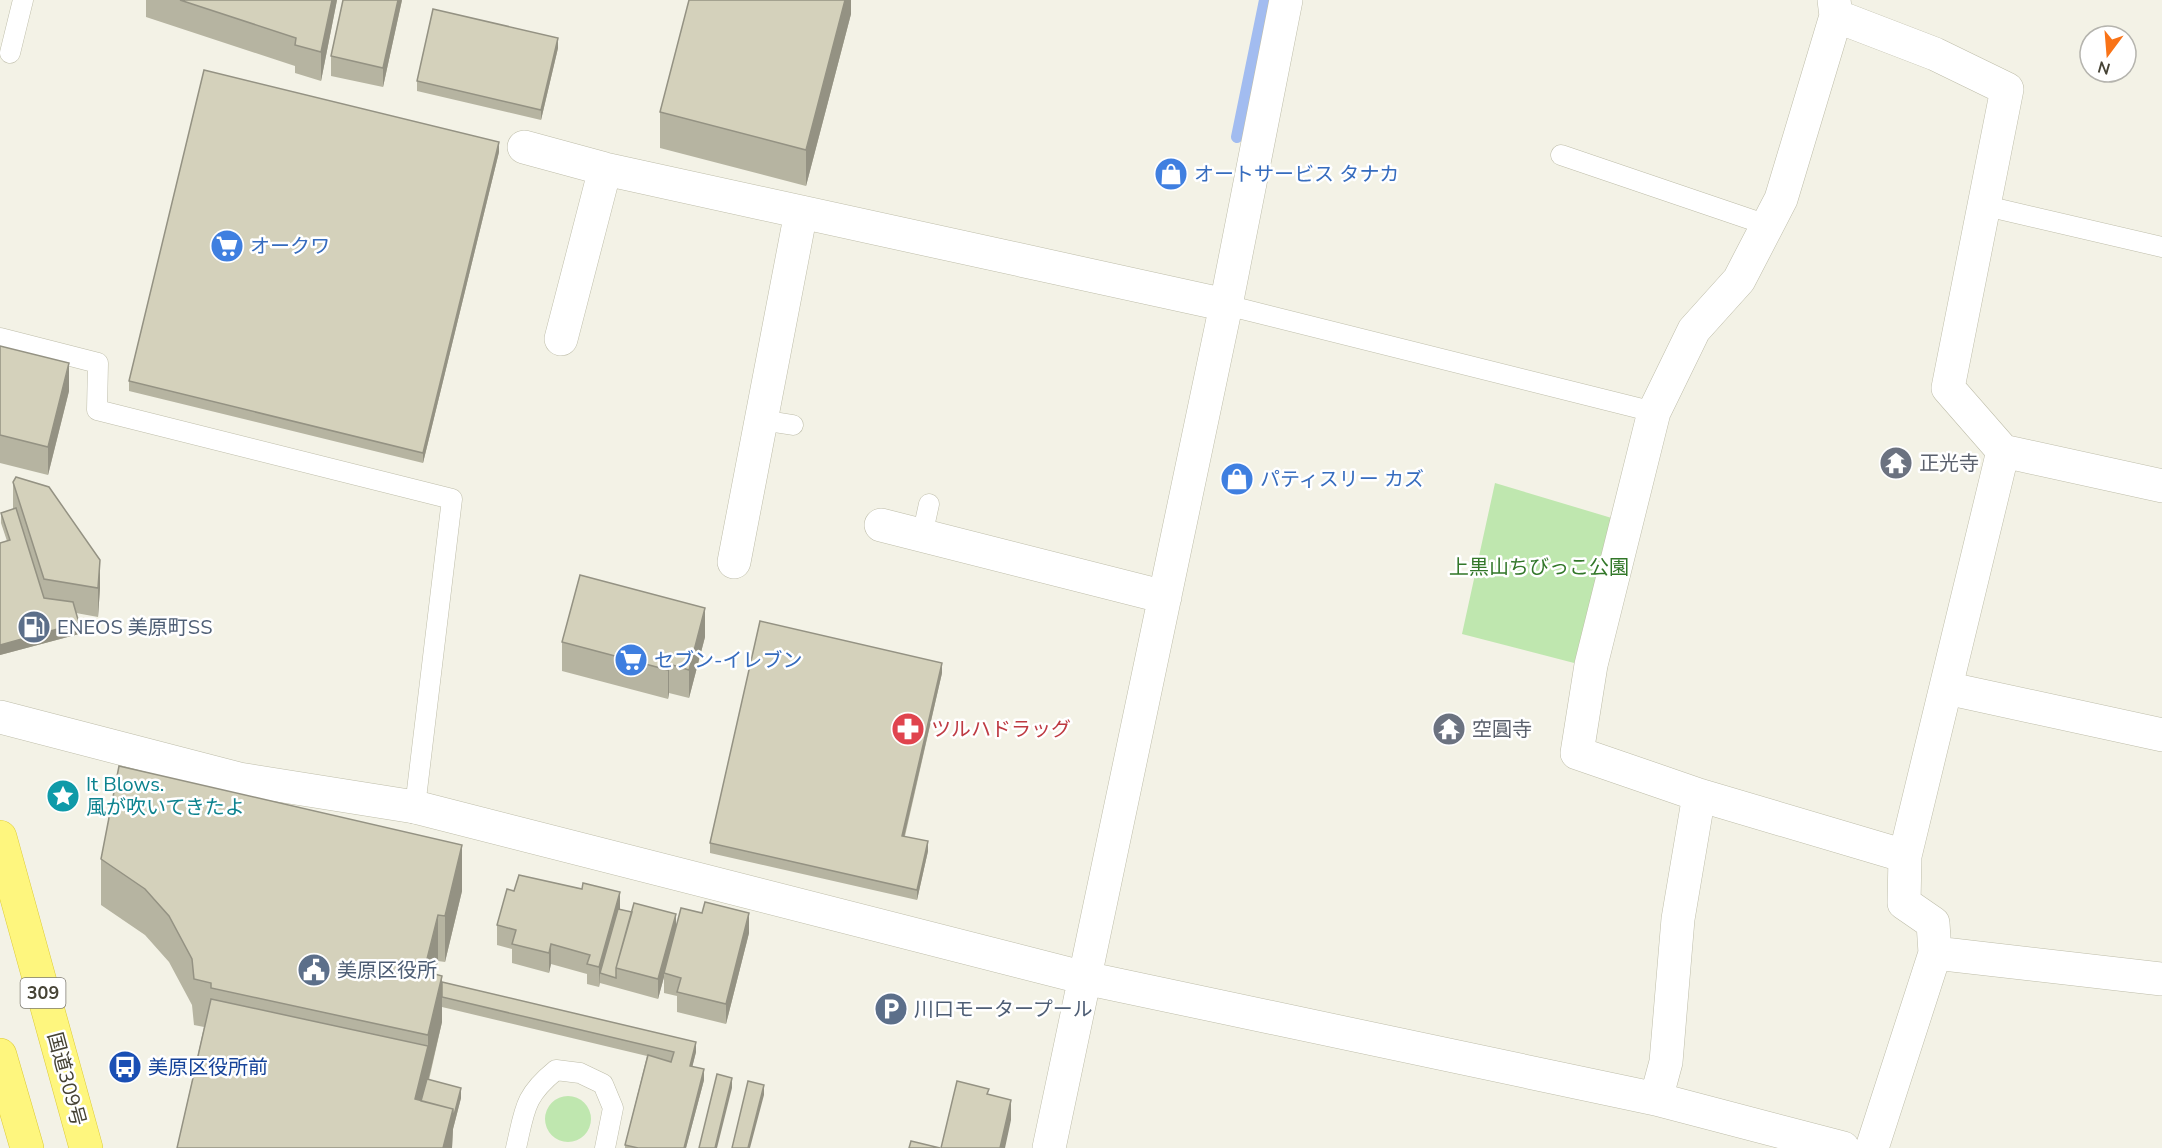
<svg xmlns="http://www.w3.org/2000/svg" width="2162" height="1148" font-family="'Nunito Sans','Noto Sans JP',sans-serif">
  <style>
    .green { fill: #bfe7af }
    .lines { fill: none; stroke-linecap: round; stroke-linejoin: round }
    .stream { stroke: #a2bcf0; stroke-width: 12 }
    .service-casing { stroke: #bebda9; stroke-width: 21 }
    .minor-casing { stroke: #bebda9; stroke-width: 34 }
    .tertiary-casing { stroke: #bebda9; stroke-width: 34 }
    .trunk-casing { stroke: #dcca36; stroke-width: 34 }
    .service { stroke: #fff; stroke-width: 20 }
    .minor { stroke: #fff; stroke-width: 33 }
    .tertiary { stroke: #fff; stroke-width: 33 }
    .trunk { stroke: #fef67e; stroke-width: 33 }
    .wall { fill: #b6b4a1 }
    .shaded-wall { fill: #949283 }
    .building { fill: #d4d1bb; stroke: #949283; stroke-width: 1.5 }
    .labels { text-anchor: middle; stroke-width: 5; stroke-linejoin: round; paint-order: stroke }
    .shield { fill: #fff; stroke: #7e7b72; stroke-width: 1.5 }
    .shield-label { font-size: 18px; font-weight: bold; fill: #464335 }
    .shop-label { font-size: 20px; fill: #366cbe; stroke: #fff; text-anchor: start }
    .worship-label { font-size: 20px; fill: #5b616d; stroke: #fff; text-anchor: start }
    .park-label { font-size: 20px; fill: #327729; stroke: #fff }
    .service-label { font-size: 20px; fill: #4e5e75; stroke: #fff; text-anchor: start }
    .health-label { font-size: 20px; fill: #be3a42; stroke: #fff; text-anchor: start }
    .culture-label { font-size: 20px; fill: #0d838f; stroke: #fff; text-anchor: start }
    .transit-label { font-size: 20px; fill: #164399; stroke: #fff; text-anchor: start }
    .street-label { font-size: 20px; fill: #464335; stroke: #fff }
  </style>
  <rect width="100%" height="100%" fill="#f3f2e6"/>
  <!-- green -->
  <path class="green" d="M 1495,483 L 1615,519 L 1578,664 L 1462,634 Z
    M545 1119a23 23 0 1 1 46 0a23 23 0 1 1-46 0Z"/>
  <g class="lines">
    <!-- stream -->
    <path class="stream" d="M 1237,137 L 1265,0"/>
    <defs>
      <path id="service" d="M 10,53 L 23,0
        M 1561,155 L 1767,225
        M 1986,206 L 2162,247
        M 1226,305 L 1654,412
        M 0,338 L 98,363 L 97,410 L 452,499 L 415,807
        M 762,420 L 793,425
        M 922,536 L 929,504
        M 516,1148 C 525,1109 524,1096 556,1070 L 580,1073 L 603,1084 L 613,1108 L 605,1148"/>
      <path id="minor" d="M 1834,0 L 1836,16 L 1935,54 L 2007,89 L 1948,388 L 2003,451 L 2162,486
        M 1836,16 L 1781,199 L 1739,280 L 1694,330 L 1654,412 L 1591,665 L 1577,753 L 1699,795 L 1905,856
        M 524,147 L 605,169 L 1226,305
        M 561,339 L 605,169
        M 881,525 L 1165,597
        M 734,562 L 801,212
        M 1946,688 L 2162,735
        M 415,807 L 1085,978 L 1656,1099 L 1843,1148
        M 1935,953 L 2162,979
        M 1656,1099 L 1666,1062 L 1678,919 L 1699,795
        M 1049,1148 L 1226,305 L 1286,0
        M 1872,1148 L 1935,953 L 1933,923 L 1904,903 L 1905,856 L 2003,451"/>
      <path id="tertiary" d="M 0,717 L 239,779 L 415,807"/>
      <path id="trunk" d="M 0,837 L 86,1148
        M 0,1055 L 27,1148"/>
    </defs>
    <!-- service casing -->
    <use href="#service" class="service-casing"/>
    <!-- minor casing -->
    <use href="#minor" class="minor-casing"/>
    <!-- tertiary casing -->
    <use href="#tertiary" class="tertiary-casing"/>
    <!-- trunk casing -->
    <use href="#trunk" class="trunk-casing"/>
    <!-- service -->
    <use href="#service" class="service"/>
    <!-- minor -->
    <use href="#minor" class="minor"/>
    <!-- tertiary -->
    <use href="#tertiary" class="tertiary"/>
    <!-- trunk -->
    <use href="#trunk" class="trunk"/>
  </g>
  <!-- wall -->
  <path class="wall" d="M 146,0 L 337,0 L 321,81 L 295,73 L 295,66 L 146,17 Z
    M 402,0 L 383,87 L 331,76 L 331,56 Z
    M 851,0 L 851,14 L 806,186 L 660,148 L 660,112 Z
    M 558,48 L 541,120 L 417,91 L 417,81 Z
    M 499,152 L 423,463 L 129,391 L 129,381 Z
    M 0,346 L 69,391 L 48,475 L 0,463 Z
    M 13,482 L 100,588 L 98,617 L 76,613 L 79,634 L 0,655 L 7,541 L 1,523 L 1,513 L 13,509 Z
    M 705,637 L 689,698 L 669,693 L 668,699 L 562,671 L 562,642 Z
    M 942,673 L 905,836 L 928,851 L 917,900 L 710,853 L 710,843 Z
    M 101,859 L 462,891 L 445,962 L 438,961 L 435,974 L 442,982 L 696,1052 L 692,1067 L 704,1080 L 686,1148 L 625,1148 L 625,1145 L 647,1056 L 442,1007 L 442,1022 L 429,1080 L 461,1098 L 453,1129 L 452,1148 L 177,1148 L 204,1027 L 194,1025 L 192,1005 L 169,962 L 145,935 L 101,905 Z
    M 514,891 L 620,909 L 676,929 L 749,933 L 726,1024 L 677,1012 L 677,996 L 664,993 L 664,977 L 658,999 L 600,983 L 599,987 L 587,984 L 587,974 L 551,964 L 549,973 L 512,963 L 512,949 L 497,945 L 497,925 Z"/>
  <!-- shaded-wall -->
  <path class="shaded-wall" d="M 332,0 L 337,0 L 321,81 L 321,52 Z
    M 398,0 L 402,0 L 383,87 L 383,68 Z
    M 845,0 L 851,0 L 851,14 L 806,186 L 806,150 Z
    M 558,38 L 558,48 L 541,120 L 541,110 Z
    M 499,142 L 499,152 L 423,463 L 423,453 Z
    M 69,363 L 69,391 L 48,475 L 48,447 Z
    M 100,560 L 100,588 L 98,617 L 98,588 Z
    M 705,608 L 705,637 L 689,698 L 689,670 Z
    M 79,623 L 79,634 L 0,655 L 0,645 Z
    M 942,663 L 942,673 L 902,846 L 902,836 Z
    M 669,664 L 669,693 L 668,699 L 668,670 Z
    M 928,841 L 928,851 L 917,900 L 917,890 Z
    M 462,845 L 462,891 L 445,962 L 445,916 Z
    M 620,892 L 620,912 L 600,973 L 599,987 L 599,967 Z
    M 749,913 L 749,933 L 726,1024 L 726,1004 Z
    M 676,914 L 676,934 L 664,973 L 664,977 L 658,999 L 658,979 Z
    M 438,915 L 438,961 L 424,1017 L 424,971 Z
    M 551,944 L 551,964 L 549,973 L 549,953 Z
    M 442,976 L 442,1022 L 428,1081 L 416,1121 L 415,1099 L 428,1046 L 428,1035 Z
    M 696,1042 L 696,1052 L 690,1076 L 690,1066 Z
    M 704,1069 L 704,1080 L 686,1148 L 684,1148 Z
    M 732,1078 L 732,1088 L 717,1148 L 715,1148 Z
    M 764,1085 L 764,1095 L 750,1148 L 748,1148 Z
    M 461,1088 L 461,1098 L 453,1129 L 452,1148 L 443,1148 L 453,1109 Z
    M 1011,1100 L 1011,1120 L 1005,1148 L 1000,1148 Z"/>
  <!-- building -->
  <path class="building" d="M 180,0 L 332,0 L 321,52 L 295,45 L 296,38 Z
    M 343,0 L 398,0 L 383,68 L 331,56 Z
    M 689,0 L 845,0 L 806,150 L 660,112 Z
    M 433,9 L 558,38 L 541,110 L 417,81 Z
    M 204,70 L 499,142 L 423,453 L 129,381 Z
    M 0,346 L 69,363 L 48,447 L 0,435 Z
    M 16,477 L 49,487 L 100,560 L 98,588 L 44,579 L 13,482 Z
    M 16,508 L 44,598 L 73,602 L 79,623 L 0,645 L 0,543 L 10,540 L 1,513 Z
    M 580,575 L 705,608 L 689,670 L 669,664 L 668,670 L 562,642 Z
    M 760,621 L 942,663 L 902,836 L 928,841 L 917,890 L 710,843 Z
    M 119,766 L 462,845 L 445,916 L 438,915 L 424,971 L 442,976 L 428,1035 L 211,988 L 211,983 L 194,979 L 192,959 L 169,916 L 145,889 L 101,859 Z
    M 519,875 L 582,889 L 583,883 L 620,892 L 599,967 L 587,964 L 590,955 L 551,944 L 549,953 L 512,944 L 516,930 L 497,925 L 507,889 L 514,891 Z
    M 705,902 L 749,913 L 726,1004 L 677,992 L 681,978 L 664,973 L 681,908 L 702,913 Z
    M 634,903 L 676,914 L 658,979 L 616,968 Z
    M 618,909 L 632,912 L 616,968 L 616,978 L 600,973 Z
    M 442,982 L 696,1042 L 690,1066 L 704,1069 L 684,1148 L 638,1148 L 625,1145 L 648,1055 L 671,1062 L 674,1052 L 442,997 Z
    M 211,999 L 428,1046 L 415,1099 L 453,1109 L 443,1148 L 177,1148 Z
    M 717,1074 L 732,1078 L 715,1148 L 699,1148 Z
    M 427,1079 L 461,1088 L 453,1119 L 453,1109 L 421,1101 Z
    M 748,1081 L 764,1085 L 748,1148 L 732,1148 Z
    M 957,1081 L 989,1089 L 987,1094 L 1011,1100 L 1000,1148 L 941,1148 Z
    M 911,1141 L 940,1148 L 909,1148 Z"/>
  <!-- icons -->
  <defs>
    <symbol id="shop-disc" viewBox="-11 -11 22 22"><circle r="9.5" fill="#3f7fe0" stroke="#fff"/><path d="M-5-2.5h2.3a2.7 3.5 0 0 1 5.4 0H5L5.5 6h-11ZM-1.5-2.5h3a1.5 2.3 0 0 0-3 0Z" fill="#fff"/></symbol>
    <symbol id="supermarket-disc" viewBox="-11 -11 22 22"><circle r="9.5" fill="#3f7fe0" stroke="#fff"/><path d="M-6-5.5h2.5l.6 2H6L4.5 2H-2.5L-4.4-4H-6ZM-1.5 3.2a1.3 1.3 0 1 0 .1 0ZM3 3.2a1.3 1.3 0 1 0 .1 0Z" fill="#fff"/></symbol>
    <symbol id="temple-disc" viewBox="-11 -11 22 22"><circle r="9.5" fill="#6b7280" stroke="#fff"/><path d="M0-6L5-2H3V0L6.5 2.5H4V6H1.5V3h-3V6H-4V2.5H-6.5L-3 0V-2H-5Z" fill="#fff"/></symbol>
    <symbol id="fuel-disc" viewBox="-11 -11 22 22"><circle r="9.5" fill="#5c6f8a" stroke="#fff"/><path d="M-5.5-6h7V0h2V4h1.3V-2.5L3-4.5l.8-.8L6-3V5H2.5V1h-1V6h-7ZM-4.2-4.7v3.2H.2V-4.7Z" fill="#fff"/></symbol>
    <symbol id="pharmacy-disc" viewBox="-11 -11 22 22"><circle r="9.5" fill="#e0444e" stroke="#fff"/><path d="M-2-6h4v4h4v4h-4v4h-4v-4h-4v-4h4Z" fill="#fff"/></symbol>
    <symbol id="sight-disc" viewBox="-11 -11 22 22"><circle r="9.5" fill="#0f9aa8" stroke="#fff"/><path d="M0-6L1.8-2.2L6-1.7L2.9 1.2L3.7 5.4L0 3.3L-3.7 5.4L-2.9 1.2L-6-1.7L-1.8-2.2Z" fill="#fff"/></symbol>
    <symbol id="civic-disc" viewBox="-11 -11 22 22"><circle r="9.5" fill="#5c6f8a" stroke="#fff"/><path d="M-.6-6.5H3V-4.5H.6V-3L4-1V1h2V6H-6V1h2V-1L-.6-3ZM-1.2 2.5V6h2.4V2.5Z" fill="#fff"/></symbol>
    <symbol id="parking-disc" viewBox="-11 -11 22 22"><circle r="9.5" fill="#5c6f8a" stroke="#fff"/><path d="M-3.5-5.5H1a3.5 3.5 0 0 1 0 7H-1V5.5H-3.5ZM-1-3.4V-.6H.8a1.4 1.4 0 0 0 0-2.8Z" fill="#fff"/></symbol>
    <symbol id="bus-disc" viewBox="-11 -11 22 22"><circle r="9.5" fill="#1a4fb4" stroke="#fff"/><path d="M-5-6H5V4H4V6H2V4H-2V6H-4V4H-5ZM-3.5-4V0h7V-4ZM-3.5 1.2v1.5H-2V1.2ZM2 1.2v1.5H3.5V1.2Z" fill="#fff"/></symbol>
  </defs>
  <g fill-rule="evenodd">
    <use href="#shop-disc" x="1152" y="155" width="38" height="38"/>
    <use href="#supermarket-disc" x="208" y="227" width="38" height="38"/>
    <use href="#temple-disc" x="1877" y="444" width="38" height="38"/>
    <use href="#shop-disc" x="1218" y="460" width="38" height="38"/>
    <use href="#fuel-disc" x="15" y="608" width="38" height="38"/>
    <use href="#supermarket-disc" x="612" y="641" width="38" height="38"/>
    <use href="#pharmacy-disc" x="889" y="710" width="38" height="38"/>
    <use href="#temple-disc" x="1430" y="710" width="38" height="38"/>
    <use href="#sight-disc" x="44" y="777" width="38" height="38"/>
    <use href="#civic-disc" x="295" y="951" width="38" height="38"/>
    <use href="#parking-disc" x="872" y="990" width="38" height="38"/>
    <use href="#bus-disc" x="106" y="1048" width="38" height="38"/>
  </g>
  <g class="labels">
    <!-- shield labels -->
    <rect class="shield" x="20.5" y="978" width="45" height="30" rx="4.5"/>
    <g class="shield-label">
      <text x="43" y="999">309</text>
    </g>
    <!-- shop labels -->
    <g class="shop-label">
      <text x="1194" y="181">オートサービス タナカ</text>
      <text x="250" y="253">オークワ</text>
      <text x="1260" y="486">パティスリー カズ</text>
      <text x="654" y="667">セブン-イレブン</text>
    </g>
    <!-- worship labels -->
    <g class="worship-label">
      <text x="1919" y="470">正光寺</text>
      <text x="1472" y="736">空圓寺</text>
    </g>
    <!-- park labels -->
    <g class="park-label">
      <text x="1539" y="574">上黒山ちびっこ公園</text>
    </g>
    <!-- service labels -->
    <g class="service-label">
      <text x="57" y="634">ENEOS 美原町SS</text>
      <text x="337" y="977">美原区役所</text>
      <text x="914" y="1016">川口モータープール</text>
    </g>
    <!-- health labels -->
    <g class="health-label">
      <text x="931" y="736">ツルハドラッグ</text>
    </g>
    <!-- culture labels -->
    <g class="culture-label">
      <text x="86" y="791">It Blows.<tspan x="86" dy="23">風が吹いてきたよ</tspan></text>
    </g>
    <!-- transit labels -->
    <g class="transit-label">
      <text x="148" y="1074">美原区役所前</text>
    </g>
    <!-- street labels -->
    <g class="street-label">
      <text transform="translate(67 1079) rotate(75)" y="7">国道309号</text>
    </g>
  </g>
  <!-- north arrow -->
  <g transform="translate(2108 54) rotate(196)"><circle r="28" fill="#ffffff" stroke="#b5b4ae" stroke-width="1.5"/>
  <path d="M0-4.5L10 22L0 15L-10 22Z" fill="#f97317"/>
  <text y="-9" font-size="16" font-weight="bold" text-anchor="middle" fill="#464335">N</text>
  </g>
</svg>
